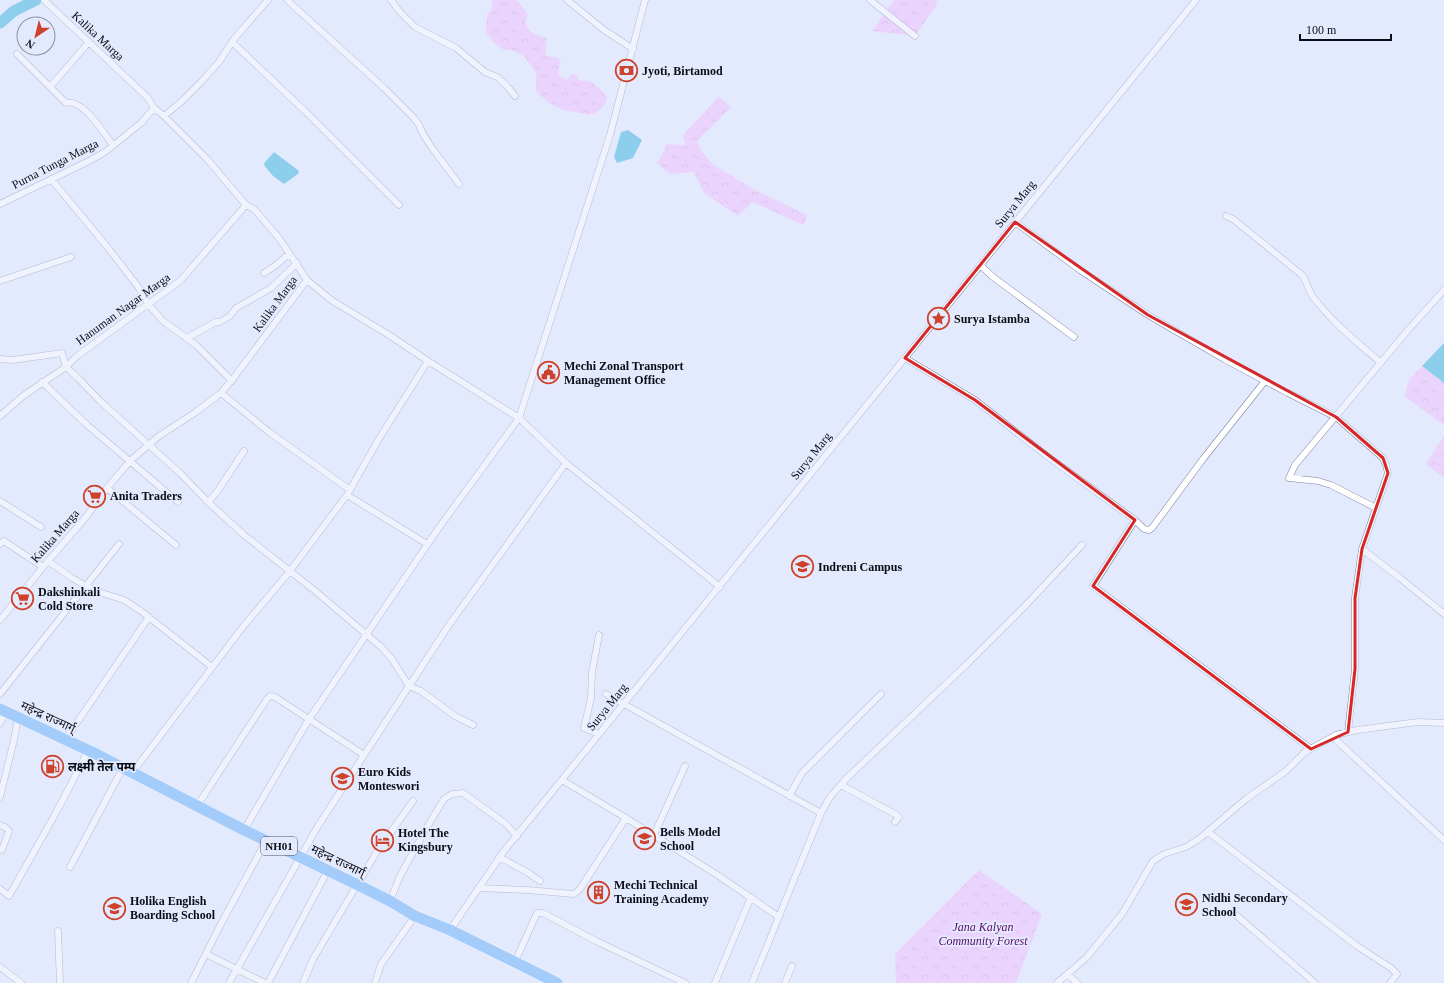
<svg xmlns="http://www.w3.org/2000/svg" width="1444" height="983" font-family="'Times New Roman','Noto Sans Devanagari',serif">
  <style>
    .forest { fill: url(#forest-crowns) }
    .water { fill: #27aed9 }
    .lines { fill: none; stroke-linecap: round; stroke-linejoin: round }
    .river { stroke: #27aed9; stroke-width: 11 }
    .street-casing { stroke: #7a829f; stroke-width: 7 }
    .highway-casing { stroke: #fff; stroke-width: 12 }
    .street { stroke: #fff; stroke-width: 6 }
    .highway { stroke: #54a9f8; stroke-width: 11 }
    .marked { fill: none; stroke: #d62828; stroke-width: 3; stroke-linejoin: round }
    .labels { text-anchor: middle; stroke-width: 3.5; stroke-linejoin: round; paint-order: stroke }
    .shield { fill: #e4eafd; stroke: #4b4f5c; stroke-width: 1 }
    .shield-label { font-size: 11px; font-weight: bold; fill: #0a0d17 }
    .street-label { font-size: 12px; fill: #0a0d17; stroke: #e4eafd }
    .poi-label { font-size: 12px; font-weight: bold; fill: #0a0d17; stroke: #e4eafd; text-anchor: start }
    .park-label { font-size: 12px; font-style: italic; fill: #580867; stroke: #e4eafd }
  </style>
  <defs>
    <pattern id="forest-crowns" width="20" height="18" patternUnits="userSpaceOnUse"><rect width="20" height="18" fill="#f1b8fd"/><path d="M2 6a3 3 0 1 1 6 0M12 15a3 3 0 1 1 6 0" fill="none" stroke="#cd9dd8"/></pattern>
  </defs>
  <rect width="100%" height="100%" fill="#e4eafd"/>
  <!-- forest -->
  <path class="forest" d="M 492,0 L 516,0 L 523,7 L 528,15 L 525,21 C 528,33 536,35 547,38 L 545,54 L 548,56 L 558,58 L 561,63 L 559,67 L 558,75 L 567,80 L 571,74 L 576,74 L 579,80 L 592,82 L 607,96 C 607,105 600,110 593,115 L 563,110 L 549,103 L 536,91 L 536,72 L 524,56 L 511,50 L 504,50 L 493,42 L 486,32 L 487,15 L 492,9 Z
    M 894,0 L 937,0 L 936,6 L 915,36 L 872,31 Z
    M 719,97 L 731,107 L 697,141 L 702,151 L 712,164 L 755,190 L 807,215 L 804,225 L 752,202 L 738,216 L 704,193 L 694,172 L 670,174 L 657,163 L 664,151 L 666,144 L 685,145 L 683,135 Z
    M 1422,366 L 1444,383 L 1444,425 L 1404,396 L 1410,378 Z
    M 1444,436 L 1444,477 L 1443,477 L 1426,464 Z
    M 979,870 L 1042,914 L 1016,983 L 896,983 L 895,954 Z"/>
  <!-- water -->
  <path class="water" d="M 628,130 L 642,140 L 633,158 L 617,163 L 614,157 L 621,132 Z
    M 274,152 L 299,171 L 298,174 L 284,184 L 273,176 L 264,165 L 265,162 Z
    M 1444,343 L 1444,383 L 1422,366 Z"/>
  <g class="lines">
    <!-- river -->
    <path class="river" d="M 0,23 L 14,11 L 36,0"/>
    <defs>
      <path id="street" d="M 287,0 L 384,88 L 414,118 L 419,125 L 423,134 L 432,148 L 459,184
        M 391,0 L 399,11 L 415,27 L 456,48 L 485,72 L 497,77 L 507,86 L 515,96
        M 567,0 L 604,30 L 633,49
        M 870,0 L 915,36
        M 232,42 L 305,111 L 399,205
        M 17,54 L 66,103 C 83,98 104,134 113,145
        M 50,87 L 89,42
        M 164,116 L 182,101 L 202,81 L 219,62 L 234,39 L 268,0
        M 51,179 L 109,249 L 139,288 L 148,304 L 163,321 L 196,345 L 232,381
        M 0,204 L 89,161 L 105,152 L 141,123 L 154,108
        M 1226,216 L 1233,219 L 1302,275 C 1307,281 1308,290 1313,297 C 1332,322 1357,342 1381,363
        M 1015,222 L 1080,270 L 1148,315 L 1224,359 L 1288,393 L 1336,417 L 1383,458 L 1386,465 L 1388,473 L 1362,549 L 1355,598 L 1355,669 L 1348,732
        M 980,265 L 993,277 L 1074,337
        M 264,273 L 275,266 L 289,254
        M 307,280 L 331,300 L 389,335 L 428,361 L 519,418 L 566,463 L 720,587
        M 0,281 L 71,257
        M 187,338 L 216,322 L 220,322 L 230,316 L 236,308 L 271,288 L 297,263
        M 905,358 L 975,400 L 1047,456 L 1135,520 L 1144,529 L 1149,530 L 1152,528 L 1203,459 L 1265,381
        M 0,359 L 13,360 L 62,353 L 66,367 L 78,378 L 100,401 L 180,473 L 208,502 L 244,535 L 314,590 L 380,646 L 392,659 L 409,686 L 421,691 L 455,716 L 473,725
        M 42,382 L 86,424 L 178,502
        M 221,393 L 269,432 L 350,490
        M 0,416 L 23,396 L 66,367 L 77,356 L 180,281 L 246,205
        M 107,488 L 176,545
        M 347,495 L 427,544
        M 0,501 L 41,527
        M 208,502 L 217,492 L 244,451
        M 1376,508 L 1331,485 L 1318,481 L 1289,478 L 1295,465 L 1408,330 L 1444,290
        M 1135,520 L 1093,586 L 1311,749
        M 0,544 L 4,541 L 43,567
        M 1362,549 L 1400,578 L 1444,614
        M 48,561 L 72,578 L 86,586 L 96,591 L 124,600 L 141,611 L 212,667
        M 0,620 L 43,567 L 86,517 L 107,488 L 130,461 L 159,436 L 196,412 L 221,393 L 235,376 L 307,280 L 279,238 L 254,209 L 246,205 L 207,159 L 164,116 L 154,108 L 148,98 L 44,0
        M 0,694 L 119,544
        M 606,694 L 821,813
        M 0,723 L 6,712
        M 599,734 L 584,728 L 591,698 L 592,672 L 599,635
        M 1336,735 L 1337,741 L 1444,840
        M 65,740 L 149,617
        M 132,773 L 242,628 L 290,571 L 347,495 L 380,437 L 428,361
        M 562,780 L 626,818 L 719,876 L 779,917
        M 841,785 L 895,814 L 899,817 L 895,822
        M 789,796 L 802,773 L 881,694
        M 0,797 L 14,740 L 18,717
        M 197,806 L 267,699 L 270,696 L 275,697 L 364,755
        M 0,825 L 5,827 L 9,831 L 2,850
        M 244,830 L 309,719 L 438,529 L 519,418 L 610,135 L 645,0
        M 1208,832 L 1357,946 L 1391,968 L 1397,974 L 1390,983
        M 654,835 L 685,766
        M 499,857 L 527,872 L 540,881
        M 70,867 L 123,768
        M 478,888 L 527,890 L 574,894 L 580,889 L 626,818
        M 0,889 L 9,896 L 57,811 L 88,751
        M 390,901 L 400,876 L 426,829 L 444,799 L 452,794 L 463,793 L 506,824 L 517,836
        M 1236,915 L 1315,983
        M 450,930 L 504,851 L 1196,0
        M 58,931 L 60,983
        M 206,954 L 265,983
        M 515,962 L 537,913 L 543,913 L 596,941 L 685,983
        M 0,967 L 21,983
        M 1067,974 L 1077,983
        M 191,983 L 223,920 L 266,841
        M 229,983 L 318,826 L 409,686 L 449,625 L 566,463
        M 268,983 L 328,870
        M 303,983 L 313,959 L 376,853 L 413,801
        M 375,983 L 381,964 L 415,916
        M 715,983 L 751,897
        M 752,983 L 821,813 L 830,797 L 846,779 L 967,664 L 1025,606 L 1082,545
        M 785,983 L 792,966
        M 1057,983 L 1087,957 L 1122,914 L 1153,861 L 1164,854 L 1186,847 L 1199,839 L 1246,799 L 1286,771 L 1305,752 L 1336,735 L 1357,730 L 1418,722 L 1444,723"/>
      <path id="highway" d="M 0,709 L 94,753 L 244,830 L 358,885 L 390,901 L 415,916 L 450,930 L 557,983"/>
    </defs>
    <!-- street casing -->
    <use href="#street" class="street-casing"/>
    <!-- highway casing -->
    <use href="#highway" class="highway-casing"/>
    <!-- street -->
    <use href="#street" class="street"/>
    <!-- highway -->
    <use href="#highway" class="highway"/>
  </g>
  <!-- marked area -->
  <path d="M0 0H1444V983H0ZM 1015,222 L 1148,315 L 1336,417 L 1383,458 L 1388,473 L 1362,549 L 1355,598 L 1355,669 L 1348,732 L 1311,749 L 1093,586 L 1135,520 L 975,400 L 905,358 Z" fill="#e4eafd" fill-opacity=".55" fill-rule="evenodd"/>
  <path class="marked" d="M 1015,222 L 1148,315 L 1336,417 L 1383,458 L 1388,473 L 1362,549 L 1355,598 L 1355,669 L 1348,732 L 1311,749 L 1093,586 L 1135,520 L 975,400 L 905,358 Z"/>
  <!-- icons -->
  <defs>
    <symbol id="bank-ring" viewBox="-11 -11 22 22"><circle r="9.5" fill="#e4eafd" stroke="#ce422b" stroke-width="1.5"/><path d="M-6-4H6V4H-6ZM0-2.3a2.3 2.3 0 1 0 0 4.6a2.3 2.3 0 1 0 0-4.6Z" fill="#ce422b"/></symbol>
    <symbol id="sight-ring" viewBox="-11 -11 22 22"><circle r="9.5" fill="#e4eafd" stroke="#ce422b" stroke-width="1.5"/><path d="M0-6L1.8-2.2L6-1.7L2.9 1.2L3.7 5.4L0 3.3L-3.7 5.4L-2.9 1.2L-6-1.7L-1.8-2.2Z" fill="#ce422b"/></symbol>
    <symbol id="civic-ring" viewBox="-11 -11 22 22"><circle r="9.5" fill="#e4eafd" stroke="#ce422b" stroke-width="1.5"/><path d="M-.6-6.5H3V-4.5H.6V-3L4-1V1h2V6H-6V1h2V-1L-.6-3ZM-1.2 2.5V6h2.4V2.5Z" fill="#ce422b"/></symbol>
    <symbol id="supermarket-ring" viewBox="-11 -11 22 22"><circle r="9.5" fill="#e4eafd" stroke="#ce422b" stroke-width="1.5"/><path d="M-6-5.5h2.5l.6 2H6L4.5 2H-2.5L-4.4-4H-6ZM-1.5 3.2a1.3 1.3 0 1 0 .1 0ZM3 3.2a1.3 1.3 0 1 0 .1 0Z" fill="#ce422b"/></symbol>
    <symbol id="university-ring" viewBox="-11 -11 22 22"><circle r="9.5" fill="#e4eafd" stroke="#ce422b" stroke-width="1.5"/><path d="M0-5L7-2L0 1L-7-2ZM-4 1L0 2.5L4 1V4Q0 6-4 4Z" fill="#ce422b"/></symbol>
    <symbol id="fuel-ring" viewBox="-11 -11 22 22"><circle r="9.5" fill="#e4eafd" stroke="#ce422b" stroke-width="1.5"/><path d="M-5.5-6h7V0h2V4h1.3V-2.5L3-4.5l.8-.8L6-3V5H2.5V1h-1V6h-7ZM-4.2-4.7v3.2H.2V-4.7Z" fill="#ce422b"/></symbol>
    <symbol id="school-ring" viewBox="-11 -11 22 22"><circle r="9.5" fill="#e4eafd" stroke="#ce422b" stroke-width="1.5"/><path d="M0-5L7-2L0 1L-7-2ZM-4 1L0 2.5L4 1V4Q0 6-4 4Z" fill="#ce422b"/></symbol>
    <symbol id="hotel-ring" viewBox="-11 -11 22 22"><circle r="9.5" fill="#e4eafd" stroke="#ce422b" stroke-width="1.5"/><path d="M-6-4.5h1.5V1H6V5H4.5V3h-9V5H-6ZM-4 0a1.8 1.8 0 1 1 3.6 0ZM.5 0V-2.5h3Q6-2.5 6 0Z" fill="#ce422b"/></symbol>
    <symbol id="building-ring" viewBox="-11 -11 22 22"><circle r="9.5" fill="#e4eafd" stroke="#ce422b" stroke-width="1.5"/><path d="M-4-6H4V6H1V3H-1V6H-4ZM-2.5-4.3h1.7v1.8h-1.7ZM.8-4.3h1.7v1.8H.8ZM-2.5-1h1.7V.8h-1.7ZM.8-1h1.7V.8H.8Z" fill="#ce422b"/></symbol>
  </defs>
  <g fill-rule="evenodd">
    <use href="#bank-ring" x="614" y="58" width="25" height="25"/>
    <use href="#sight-ring" x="926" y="306" width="25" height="25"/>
    <use href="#civic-ring" x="536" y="360" width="25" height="25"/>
    <use href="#supermarket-ring" x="82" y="484" width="25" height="25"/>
    <use href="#university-ring" x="790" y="554" width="25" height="25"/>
    <use href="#supermarket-ring" x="10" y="586" width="25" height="25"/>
    <use href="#fuel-ring" x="40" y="754" width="25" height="25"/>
    <use href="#school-ring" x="330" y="766" width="25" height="25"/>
    <use href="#school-ring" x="632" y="826" width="25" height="25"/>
    <use href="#hotel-ring" x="370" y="828" width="25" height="25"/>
    <use href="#building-ring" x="586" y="880" width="25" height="25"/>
    <use href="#school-ring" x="1174" y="892" width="25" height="25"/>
    <use href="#school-ring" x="102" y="896" width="25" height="25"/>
  </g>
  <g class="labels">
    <!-- shield labels -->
    <rect class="shield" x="261" y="837" width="36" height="18" rx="3"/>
    <g class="shield-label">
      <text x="279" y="850">NH01</text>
    </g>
    <!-- street labels -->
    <g class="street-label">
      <text transform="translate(98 36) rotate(43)" y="4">Kalika Marga</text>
      <text transform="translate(55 164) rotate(-27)" y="4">Purna Tunga Marga</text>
      <text transform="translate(1015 204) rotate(-51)" y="4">Surya Marg</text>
      <text transform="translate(275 304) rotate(-54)" y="4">Kalika Marga</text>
      <text transform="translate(123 309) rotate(-36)" y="4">Hanuman Nagar Marga</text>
      <text transform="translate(811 456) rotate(-51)" y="4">Surya Marg</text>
      <text transform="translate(55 536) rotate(-49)" y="4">Kalika Marga</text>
      <text transform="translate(607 707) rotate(-51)" y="4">Surya Marg</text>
      <text transform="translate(48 717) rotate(25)" y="4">महेन्द्र राज्मार्ग्</text>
      <text transform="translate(338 861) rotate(26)" y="4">महेन्द्र राज्मार्ग्</text>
    </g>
    <!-- poi labels -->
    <g class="poi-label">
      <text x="642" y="75">Jyoti, Birtamod</text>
      <text x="954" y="323">Surya Istamba</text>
      <text x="564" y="370">Mechi Zonal Transport<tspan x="564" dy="14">Management Office</tspan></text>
      <text x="110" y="500">Anita Traders</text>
      <text x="818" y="571">Indreni Campus</text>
      <text x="38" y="596">Dakshinkali<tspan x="38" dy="14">Cold Store</tspan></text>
      <text x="68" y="771">लक्ष्मी तेल पम्प</text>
      <text x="358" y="776">Euro Kids<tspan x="358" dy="14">Monteswori</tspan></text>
      <text x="660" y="836">Bells Model<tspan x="660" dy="14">School</tspan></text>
      <text x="398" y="837">Hotel The<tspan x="398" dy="14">Kingsbury</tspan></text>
      <text x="614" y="889">Mechi Technical<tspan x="614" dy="14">Training Academy</tspan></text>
      <text x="1202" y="902">Nidhi Secondary<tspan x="1202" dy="14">School</tspan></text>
      <text x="130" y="905">Holika English<tspan x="130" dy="14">Boarding School</tspan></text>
    </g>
    <!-- park labels -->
    <g class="park-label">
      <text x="983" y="931">Jana Kalyan<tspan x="983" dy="14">Community Forest</tspan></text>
    </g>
  </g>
  <!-- north arrow -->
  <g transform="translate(36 36) rotate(215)"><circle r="19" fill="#e4eafd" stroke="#8d92a1"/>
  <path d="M0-3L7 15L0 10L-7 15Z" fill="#ce422b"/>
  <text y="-6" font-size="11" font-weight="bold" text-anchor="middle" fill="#0a0d17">N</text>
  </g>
  <!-- scale -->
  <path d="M1300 34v6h91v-6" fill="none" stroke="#0a0d17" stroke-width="2"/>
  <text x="1306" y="34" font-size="12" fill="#0a0d17" stroke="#e4eafd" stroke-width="3" paint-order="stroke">100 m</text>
</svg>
